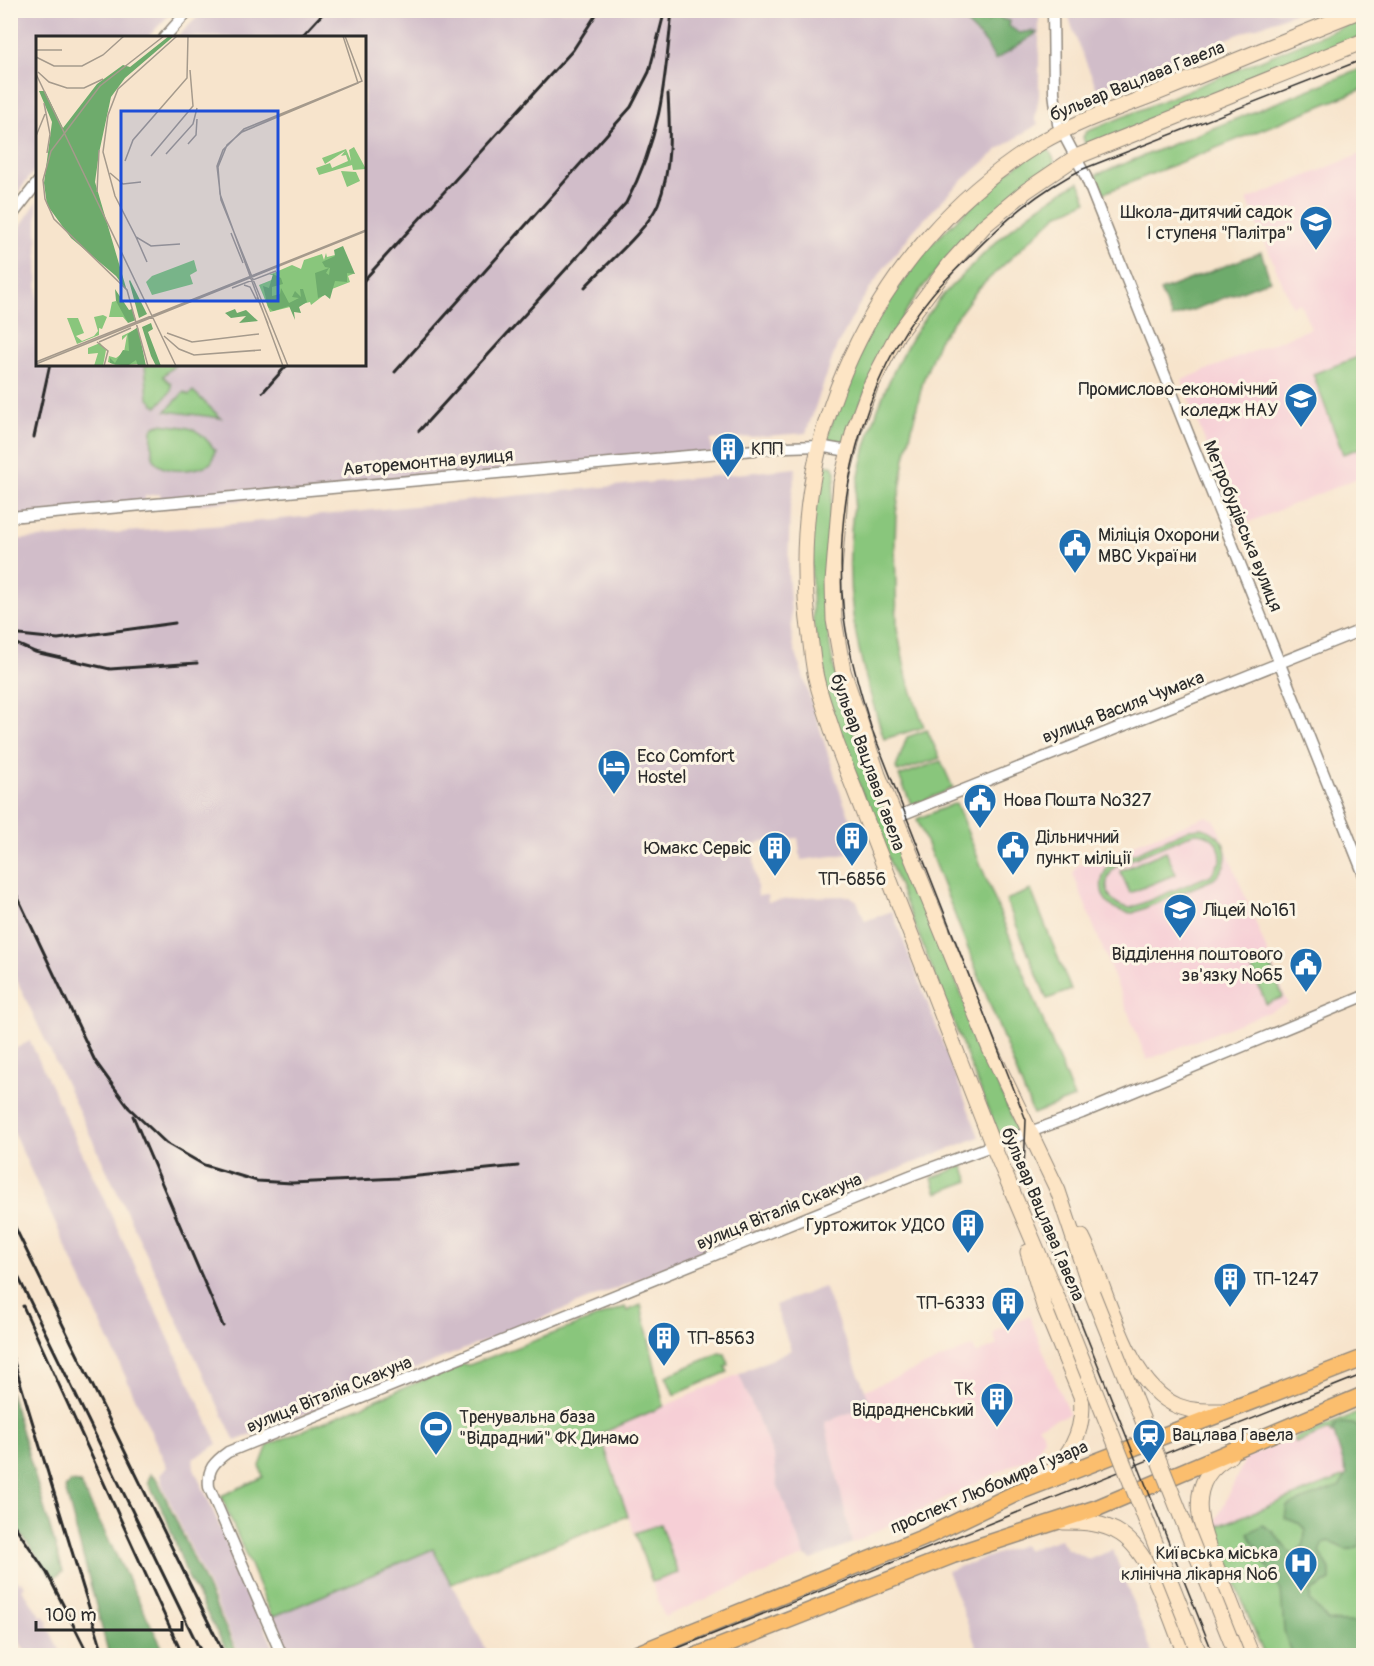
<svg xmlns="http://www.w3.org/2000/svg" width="1374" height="1666" viewBox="0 0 1374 1666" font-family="Pangolin,sans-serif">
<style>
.built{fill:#f6cfd6}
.industrial{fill:#d1bdc9}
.green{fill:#89c67c;stroke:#5a7854;stroke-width:1.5;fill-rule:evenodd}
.forest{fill:#6eab6c;stroke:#4c6b4c;stroke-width:1.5}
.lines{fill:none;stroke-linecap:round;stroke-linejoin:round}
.minor-casing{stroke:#91887c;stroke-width:13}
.secondary-casing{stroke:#91887c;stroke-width:17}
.primary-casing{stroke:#91887c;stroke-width:19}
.minor{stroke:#fff;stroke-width:10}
.secondary{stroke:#fde5c5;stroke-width:15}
.primary{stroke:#fbbe6e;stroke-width:16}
.tram{stroke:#2b2b2b;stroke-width:1.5}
.rail{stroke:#2b2b2b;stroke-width:3}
.secondary-bridge-casing{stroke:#91887c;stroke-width:17;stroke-linecap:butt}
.secondary-bridge{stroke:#fde5c5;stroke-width:15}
.labels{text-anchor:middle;stroke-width:6;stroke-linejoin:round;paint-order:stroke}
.street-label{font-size:18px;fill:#2b2b2b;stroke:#fcf5e5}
.poi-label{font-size:18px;fill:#2b2b2b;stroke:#fcf5e5;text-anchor:start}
.inset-road{fill:none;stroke:#a59a8c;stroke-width:1.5}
.view{fill:#1d4ed8;fill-opacity:0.15;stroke:#1d4ed8;stroke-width:3}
.inset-edge{fill:none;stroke:#2b2b2b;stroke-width:3}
</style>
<rect width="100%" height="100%" fill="#fcf5e5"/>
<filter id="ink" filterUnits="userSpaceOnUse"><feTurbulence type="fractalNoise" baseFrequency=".0167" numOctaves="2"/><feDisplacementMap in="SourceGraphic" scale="12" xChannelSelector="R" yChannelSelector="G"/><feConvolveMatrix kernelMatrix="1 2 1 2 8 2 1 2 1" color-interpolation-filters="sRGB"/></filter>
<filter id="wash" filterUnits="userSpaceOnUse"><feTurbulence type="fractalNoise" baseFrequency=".008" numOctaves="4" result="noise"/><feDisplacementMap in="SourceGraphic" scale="24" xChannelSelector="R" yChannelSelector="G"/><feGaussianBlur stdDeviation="1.35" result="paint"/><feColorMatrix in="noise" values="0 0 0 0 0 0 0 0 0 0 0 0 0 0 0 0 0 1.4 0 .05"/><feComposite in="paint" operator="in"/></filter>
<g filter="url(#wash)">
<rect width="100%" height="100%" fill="#f7e4cc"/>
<!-- built -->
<g class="built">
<path d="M 1363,153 L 1363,476 L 1237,527 L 1182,380 L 1311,328 L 1300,303 L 1292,306 L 1247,200 Z"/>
<path d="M 1207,816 L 1215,821 L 1288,1004 L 1147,1060 L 1073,874 L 1077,866 Z"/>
<path d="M 1029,1316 L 1069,1414 L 1038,1426 L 1043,1432 L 1044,1439 L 1038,1450 L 1028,1458 L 852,1543 L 825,1422 L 871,1405 L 865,1390 L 973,1346 L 976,1354 L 997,1345 L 993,1334 L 997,1330 Z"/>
<path d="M 739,1374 L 774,1458 L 777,1484 L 805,1556 L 664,1617 L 599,1434 Z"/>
<path d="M 1363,1411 L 1363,1655 L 1264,1655 L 1213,1528 L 1246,1457 Z"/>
</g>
<!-- industrial -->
<g class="industrial">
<path d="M 11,10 L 173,11 L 148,37 L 38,38 L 37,167 L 11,202 Z"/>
<path d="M 204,11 L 1039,11 L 1039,96 L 1035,119 L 1038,124 L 999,149 L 954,188 L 914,230 L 884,268 L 859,305 L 836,348 L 806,433 L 711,440 L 712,453 L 162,508 L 160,494 L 145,496 L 145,504 L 11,520 L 11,240 L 37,202 L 38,364 L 364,364 L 364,38 L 177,37 Z"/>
<path d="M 1067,11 L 1067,10 L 1299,11 L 1097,89 L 1075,36 Z"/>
<path d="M 796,468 L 790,507 L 788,572 L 793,644 L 842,798 L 864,852 L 801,860 L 798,838 L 763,841 L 755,844 L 753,851 L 758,896 L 767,895 L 768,902 L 806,897 L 850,896 L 857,901 L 865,921 L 892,911 L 979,1137 L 806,1206 L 684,1261 L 378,1384 L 372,1380 L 361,1383 L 357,1394 L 235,1441 L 11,968 L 11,540 L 212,526 Z"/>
<path d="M 30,1041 L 218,1444 L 193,1459 L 194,1468 L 277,1655 L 240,1655 L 163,1487 L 160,1475 L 167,1467 L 11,1127 L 11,1051 Z"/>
<path d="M 824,1287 L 871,1405 L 825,1422 L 852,1543 L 812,1560 L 805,1556 L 777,1484 L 774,1458 L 739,1374 L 791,1350 L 775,1305 Z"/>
<path d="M 1060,1539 L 1067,1549 L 1089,1559 L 1113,1550 L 1153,1655 L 980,1655 L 947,1571 L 1023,1545 L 1027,1550 Z"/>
<path d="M 433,1549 L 489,1655 L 291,1655 L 272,1617 Z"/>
<path d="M 10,1571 L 19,1583 L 22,1581 L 25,1586 L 22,1589 L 41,1617 L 44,1616 L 49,1622 L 47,1625 L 62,1655 L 28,1655 L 11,1629 Z"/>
</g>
<!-- green -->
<g class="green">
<path d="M 1363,18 L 1363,36 L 1086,147 L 1083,137 L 1086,132 Z"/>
<path d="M 1363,68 L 1363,89 L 1104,193 L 1096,175 Z"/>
<path d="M 1042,148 L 1049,150 L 1054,160 L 1054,167 C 1008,206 955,244 919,292 C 886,337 867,390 845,441 L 834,443 L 826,438 L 869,329 L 923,252 L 1006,173 Z"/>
<path d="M 1079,182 L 1087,201 L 1057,215 L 978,289 L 939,340 L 923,381 L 905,458 L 896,514 L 895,543 L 897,629 L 907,678 L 924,727 L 884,739 C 871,698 859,658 853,616 C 839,511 871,384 937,302 C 947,290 958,279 969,269 C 1002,234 1037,204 1079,182 Z"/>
<path d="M 1363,355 L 1363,447 L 1343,454 L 1313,374 Z"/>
<path d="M 145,365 L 175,365 L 163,376 L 171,384 L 171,391 L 157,407 L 148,398 Z"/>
<path d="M 193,391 L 221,418 L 166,411 L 184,392 L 189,395 Z"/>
<path d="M 160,424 C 190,428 196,424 215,450 L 212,462 C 201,471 161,476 154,459 C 150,451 152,438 152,430 L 154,426 Z"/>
<path d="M 821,466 L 833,466 L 836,472 C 825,540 819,612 837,680 C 841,696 847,712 852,728 L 1017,1130 L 999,1137 L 838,732 L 822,681 L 813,621 L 810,529 Z"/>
<path d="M 927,730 L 940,758 L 898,772 L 896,768 L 907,737 Z"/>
<path d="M 941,761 L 953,788 L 912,806 L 899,776 Z"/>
<path d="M 956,803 L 1074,1098 L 1033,1114 L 917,819 Z"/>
<path d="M 1202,828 C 1228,836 1234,860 1214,879 L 1133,913 C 1104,912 1092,887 1110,864 L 1190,829 ZM 1195,833 C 1212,833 1221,844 1221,860 L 1211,875 L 1131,908 C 1107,905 1099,884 1116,866 Z"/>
<path d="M 1166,851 L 1176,874 L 1130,893 L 1120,871 Z"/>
<path d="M 1031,890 L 1071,990 L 1047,999 L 1006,900 Z"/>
<path d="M 1268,960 L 1283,997 L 1266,1004 L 1251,967 Z"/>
<path d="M 963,1166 L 969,1181 L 937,1193 L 932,1178 Z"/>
<path d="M 641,1305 L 664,1406 L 600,1434 L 628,1516 L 451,1584 L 433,1549 L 272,1617 L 221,1496 L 263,1477 L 260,1466 L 268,1445 L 461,1364 L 469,1365 L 625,1307 L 627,1311 Z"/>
<path d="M 720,1353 L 725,1354 L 729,1365 L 725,1367 L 728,1372 L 674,1395 L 666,1376 Z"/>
<path d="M 1363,1411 L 1363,1467 L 1347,1474 L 1344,1467 L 1349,1463 L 1334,1433 L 1331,1434 L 1329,1430 L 1296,1443 L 1294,1438 Z"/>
<path d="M 1363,1469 L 1363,1655 L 1264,1655 L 1213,1528 Z"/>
<path d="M 660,1524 L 678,1573 L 652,1582 L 635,1533 Z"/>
</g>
<!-- forest -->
<g class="forest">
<path d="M 970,11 L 981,11 L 988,21 L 995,11 L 1002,19 L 1010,21 L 1009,26 L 1019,33 L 1032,31 L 1037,33 L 995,60 L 986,43 L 967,24 Z"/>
<path d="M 1261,252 L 1270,280 L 1172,318 L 1160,291 Z"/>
<path d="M 10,1392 L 63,1572 L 53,1578 L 11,1521 Z"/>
<path d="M 1341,1423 L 1353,1424 L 1363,1431 L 1363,1536 L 1359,1538 L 1359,1546 C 1347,1553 1341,1548 1330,1541 L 1324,1543 L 1320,1552 L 1330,1570 L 1330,1581 L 1311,1591 L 1310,1601 L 1328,1621 L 1363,1623 L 1363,1655 L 1291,1655 L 1284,1630 L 1281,1591 L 1248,1533 L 1262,1525 C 1277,1531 1279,1543 1291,1553 L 1297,1552 L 1304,1544 L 1305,1530 L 1300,1524 L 1285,1518 L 1287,1506 L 1340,1486 L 1347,1474 L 1332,1428 Z"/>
<path d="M 150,1474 L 158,1481 L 238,1655 L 229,1655 L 187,1575 L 166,1517 L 148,1482 Z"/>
<path d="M 71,1482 L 80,1483 L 166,1655 L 109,1655 L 65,1488 Z"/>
</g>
</g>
<g filter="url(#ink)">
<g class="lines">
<defs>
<g id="minor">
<path d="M 1053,10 L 1054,92 L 1058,124 L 1086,177 L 1364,875"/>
<path d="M 164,38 L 189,10"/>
<path d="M 10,218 L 38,182"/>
<path d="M 10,517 L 787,447 L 819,446 L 848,451"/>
<path d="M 896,817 L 1364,629"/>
<path d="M 282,1656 L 209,1487 C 207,1469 214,1462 228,1452 L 912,1175 L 1082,1113 L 1364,996"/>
</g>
<g id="secondary">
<path d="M 1082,1237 C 1107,1285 1124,1384 1178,1406 C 1193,1412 1208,1411 1224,1411"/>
<path d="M 1028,1252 L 1044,1306 L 1081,1396 C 1086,1431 1068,1463 1038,1481"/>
<path d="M 1092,1293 L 1058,1191 L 990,1049 L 878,775 L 843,671 L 834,620 L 833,582 L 841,483 L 854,430 L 870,387 L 897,335 L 950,264 L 985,225 L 1026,191 L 1076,157 L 1364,41"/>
<path d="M 1062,1309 L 993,1146 L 836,742 C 830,722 822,702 817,682 C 813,667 812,651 810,636 C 782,442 872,246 1040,143 C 1075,122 1116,109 1154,94 C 1223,66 1292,38 1361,10"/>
<path d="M 1230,1456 C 1176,1484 1206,1542 1223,1583 C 1232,1607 1242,1631 1252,1656"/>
<path d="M 1063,1522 C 1083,1522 1103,1522 1121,1534 C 1153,1555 1171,1621 1186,1656"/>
</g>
<g id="primary">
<path d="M 632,1656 L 923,1538 L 1021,1491 L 1364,1358"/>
<path d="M 696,1656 L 953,1555 L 1097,1508 L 1364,1395"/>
</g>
</defs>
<!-- minor casing -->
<use href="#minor" class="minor-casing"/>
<!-- secondary casing -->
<use href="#secondary" class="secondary-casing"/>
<!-- primary casing -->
<use href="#primary" class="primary-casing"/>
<!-- minor -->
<use href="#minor" class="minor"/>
<!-- secondary -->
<use href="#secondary" class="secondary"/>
<!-- primary -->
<use href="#primary" class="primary"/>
<!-- tram -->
<g class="tram">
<path d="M 658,1656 L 1364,1374"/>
<path d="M 1214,1656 L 1027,1187 L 1024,1168 L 1026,1120 L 871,727 C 860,691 849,654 844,617 C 832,508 860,381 931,296 C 942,282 956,270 969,257 C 1003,222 1038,191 1083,169 L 1364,59"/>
</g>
<!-- rail -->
<g class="rail">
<path d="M 300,38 L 326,10"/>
<path d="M 364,280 L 573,50 L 599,10"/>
<path d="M 585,287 C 606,264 646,232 658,204 C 672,170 670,129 668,94"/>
<path d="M 395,372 L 631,107 L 649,72 L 665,10"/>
<path d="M 263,392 L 288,364"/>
<path d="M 419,431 L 626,203 C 661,138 665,82 672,10"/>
<path d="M 34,437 L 50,364"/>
<path d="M 10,634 L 58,639 L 175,623"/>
<path d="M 10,641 L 35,652 L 110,669 L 197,663"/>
<path d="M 10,881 L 95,1061 L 129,1108 L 166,1143 L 204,1165 L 257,1181 L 292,1183 L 399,1178 L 518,1166"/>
<path d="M 133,1116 L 223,1326"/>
<path d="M 10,1217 L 225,1656"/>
<path d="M 10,1260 L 203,1656"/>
<path d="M 23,1306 L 183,1656"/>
<path d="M 10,1349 L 104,1656"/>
<path d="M 10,1519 L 47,1573 L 89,1656"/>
</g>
<defs>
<g id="secondary-bridge">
<path d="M 1092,1293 L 1237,1656"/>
<path d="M 1062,1309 L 1200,1656"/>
</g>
</defs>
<!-- secondary-bridge casing -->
<use href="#secondary-bridge" class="secondary-bridge-casing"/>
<!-- secondary-bridge -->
<use href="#secondary-bridge" class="secondary-bridge"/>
</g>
</g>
<!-- icons -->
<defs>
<symbol id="school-pin" viewBox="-11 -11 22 30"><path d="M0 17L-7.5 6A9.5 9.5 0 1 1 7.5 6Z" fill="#1f6fb2" stroke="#fcf5e5"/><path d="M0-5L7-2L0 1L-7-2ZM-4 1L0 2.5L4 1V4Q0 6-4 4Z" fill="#fff"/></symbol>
<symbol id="university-pin" viewBox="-11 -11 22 30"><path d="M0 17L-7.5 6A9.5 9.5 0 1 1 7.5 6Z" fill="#1f6fb2" stroke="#fcf5e5"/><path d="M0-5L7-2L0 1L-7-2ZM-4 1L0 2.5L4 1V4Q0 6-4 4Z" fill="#fff"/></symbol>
<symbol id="building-pin" viewBox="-11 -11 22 30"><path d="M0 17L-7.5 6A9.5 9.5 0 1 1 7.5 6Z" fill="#1f6fb2" stroke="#fcf5e5"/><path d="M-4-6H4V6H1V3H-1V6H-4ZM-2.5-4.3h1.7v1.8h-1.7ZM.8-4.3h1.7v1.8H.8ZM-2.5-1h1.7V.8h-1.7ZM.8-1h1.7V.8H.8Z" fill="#fff"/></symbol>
<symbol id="civic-pin" viewBox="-11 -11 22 30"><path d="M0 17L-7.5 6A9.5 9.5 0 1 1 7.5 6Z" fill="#1f6fb2" stroke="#fcf5e5"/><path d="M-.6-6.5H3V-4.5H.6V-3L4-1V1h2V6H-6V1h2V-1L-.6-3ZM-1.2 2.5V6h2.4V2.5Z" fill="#fff"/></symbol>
<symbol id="hotel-pin" viewBox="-11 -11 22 30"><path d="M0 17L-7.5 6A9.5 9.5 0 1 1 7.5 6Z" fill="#1f6fb2" stroke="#fcf5e5"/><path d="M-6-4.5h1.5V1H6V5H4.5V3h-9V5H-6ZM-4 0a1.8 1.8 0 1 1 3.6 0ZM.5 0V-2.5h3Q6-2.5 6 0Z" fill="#fff"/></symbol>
<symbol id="stadium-pin" viewBox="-11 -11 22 30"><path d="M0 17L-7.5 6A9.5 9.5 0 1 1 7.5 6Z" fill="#1f6fb2" stroke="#fcf5e5"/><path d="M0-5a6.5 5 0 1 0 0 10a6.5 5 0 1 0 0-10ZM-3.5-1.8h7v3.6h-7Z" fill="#fff"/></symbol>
<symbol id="station-pin" viewBox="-11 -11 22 30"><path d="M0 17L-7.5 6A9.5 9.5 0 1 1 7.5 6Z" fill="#1f6fb2" stroke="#fcf5e5"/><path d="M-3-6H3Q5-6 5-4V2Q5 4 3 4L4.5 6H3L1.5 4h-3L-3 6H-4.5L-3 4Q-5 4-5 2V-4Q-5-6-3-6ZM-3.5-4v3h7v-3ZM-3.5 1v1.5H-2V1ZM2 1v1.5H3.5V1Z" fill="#fff"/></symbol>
<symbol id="hospital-pin" viewBox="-11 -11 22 30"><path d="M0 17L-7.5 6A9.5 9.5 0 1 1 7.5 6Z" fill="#1f6fb2" stroke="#fcf5e5"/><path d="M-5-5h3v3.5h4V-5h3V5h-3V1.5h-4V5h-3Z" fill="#fff"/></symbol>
</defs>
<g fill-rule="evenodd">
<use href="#school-pin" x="1297" y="203" width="38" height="52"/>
<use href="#university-pin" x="1282" y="380" width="38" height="52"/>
<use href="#building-pin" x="709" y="430" width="38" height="52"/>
<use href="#civic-pin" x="1056" y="526" width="38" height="52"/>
<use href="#hotel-pin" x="595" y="747" width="38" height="52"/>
<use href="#civic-pin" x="961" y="781" width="38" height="52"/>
<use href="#building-pin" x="833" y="819" width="38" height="52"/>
<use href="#civic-pin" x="994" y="828" width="38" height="52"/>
<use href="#building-pin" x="756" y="829" width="38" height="52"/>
<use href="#school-pin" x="1161" y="891" width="38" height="52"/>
<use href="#civic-pin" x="1287" y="945" width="38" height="52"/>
<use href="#building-pin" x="949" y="1206" width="38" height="52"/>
<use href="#building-pin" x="1211" y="1260" width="38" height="52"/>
<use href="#building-pin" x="989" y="1284" width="38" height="52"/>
<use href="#building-pin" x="645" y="1319" width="38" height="52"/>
<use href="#building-pin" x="978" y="1380" width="38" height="52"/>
<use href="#stadium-pin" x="417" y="1408" width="38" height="52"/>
<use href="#station-pin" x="1130" y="1416" width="38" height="52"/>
<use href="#hospital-pin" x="1282" y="1544" width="38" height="52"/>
</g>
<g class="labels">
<!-- street labels -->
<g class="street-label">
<text transform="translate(1137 81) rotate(-22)" y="6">бульвар Вацлава Гавела</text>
<text transform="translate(428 462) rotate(-5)" y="6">Авторемонтна вулиця</text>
<text transform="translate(1243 526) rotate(68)" y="6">Метробудівська вулиця</text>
<text transform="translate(1123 707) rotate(-21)" y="6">вулиця Василя Чумака</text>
<text transform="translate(868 762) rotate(70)" y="6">бульвар Вацлава Гавела</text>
<text transform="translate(779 1211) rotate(-22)" y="6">вулиця Віталія Скакуна</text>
<text transform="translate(1043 1214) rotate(67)" y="6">бульвар Вацлава Гавела</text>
<text transform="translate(329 1394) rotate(-22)" y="6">вулиця Віталія Скакуна</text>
<text transform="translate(989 1487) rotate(-23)" y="6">проспект Любомира Гузара</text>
</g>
<!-- poi labels -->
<g class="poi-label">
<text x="1293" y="218" text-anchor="end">Школа-дитячий садок<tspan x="1293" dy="21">І ступеня "Палітра"</tspan></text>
<text x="1278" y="395" text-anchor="end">Промислово-економічний<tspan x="1278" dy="21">коледж НАУ</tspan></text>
<text x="751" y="455">КПП</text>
<text x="1098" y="541">Міліція Охорони<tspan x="1098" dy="21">МВС України</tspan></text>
<text x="637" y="762">Eco Comfort<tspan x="637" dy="21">Hostel</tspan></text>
<text x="1003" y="806">Нова Пошта №327</text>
<text x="1036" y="843">Дільничний<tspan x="1036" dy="21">пункт міліції</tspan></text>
<text x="752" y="854" text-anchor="end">Юмакс Сервіс</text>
<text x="852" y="885" text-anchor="middle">ТП-6856</text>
<text x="1203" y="916">Ліцей №161</text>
<text x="1283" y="960" text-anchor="end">Відділення поштового<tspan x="1283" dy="21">зв'язку №65</tspan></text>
<text x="945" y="1231" text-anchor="end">Гуртожиток УДСО</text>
<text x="1253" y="1285">ТП-1247</text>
<text x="985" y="1309" text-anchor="end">ТП-6333</text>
<text x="687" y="1344">ТП-8563</text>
<text x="974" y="1395" text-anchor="end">ТК<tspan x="974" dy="21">Відрадненський</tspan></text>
<text x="459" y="1423">Тренувальна база<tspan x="459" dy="21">"Відрадний" ФК Динамо</tspan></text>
<text x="1172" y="1441">Вацлава Гавела</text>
<text x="1278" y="1559" text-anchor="end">Київська міська<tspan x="1278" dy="21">клінічна лікарня №6</tspan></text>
</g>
</g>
<!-- overview -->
<g transform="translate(36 36)">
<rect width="330" height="330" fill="#f7e4cc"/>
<path d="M 318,111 L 330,133 L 317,134 L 316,129 L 283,139 L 280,132 L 294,127 L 296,132 L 312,125 L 310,119 L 305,120 L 309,115 L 289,128 L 286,122 L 310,113 L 315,125 L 313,114 ZM 305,135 L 320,136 L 324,145 L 311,151 ZM 290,217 L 291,221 L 303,218 L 305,225 L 311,223 L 317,238 L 312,240 L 314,246 L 296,253 L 275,269 L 274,266 L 234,276 L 223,249 L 238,243 L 239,239 L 233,239 L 256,229 L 265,233 L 268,224 L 286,218 L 288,224 ZM 158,224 L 161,235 L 154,239 L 157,248 L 116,259 L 110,246 L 116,240 ZM 80,265 L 86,272 L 92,287 L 87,281 L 73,281 L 76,266 ZM 67,279 L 71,281 L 66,293 L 63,292 L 63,299 L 41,308 L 31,282 L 42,282 L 48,297 L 40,300 L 46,305 L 58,300 L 62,295 L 58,281 ZM 98,294 L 102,328 L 82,330 L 72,326 L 73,320 L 80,322 L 88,316 L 91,299 L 86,304 L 86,300 ZM 64,307 L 70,314 L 67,330 L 58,330 L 62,317 L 52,318 L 52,312 Z" fill="#89c67c"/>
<path d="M 133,0 L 138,0 L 89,42 L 75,61 L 63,117 L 59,146 L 91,255 L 80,240 L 35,202 L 11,169 L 8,147 L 16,86 L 3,55 L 9,55 L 27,92 L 61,48 L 87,29 L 94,31 ZM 307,210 L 319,238 L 311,237 L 311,246 L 299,245 L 294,263 L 289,259 L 282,262 L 279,237 L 293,232 L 290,237 L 293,239 L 294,232 L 289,231 L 286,226 L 299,220 L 298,214 ZM 237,238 L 245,242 L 247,248 L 236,251 L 236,260 L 244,258 L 245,252 L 253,267 L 263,262 L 256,261 L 259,255 L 265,261 L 264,253 L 267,253 L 271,266 L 263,271 L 265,277 L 258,276 L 259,284 L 253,270 L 237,275 L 232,271 L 227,250 L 233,252 ZM 94,244 L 111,278 L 103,282 L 93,245 ZM 79,253 L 93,274 L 96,273 L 100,284 L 92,287 L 80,265 ZM 199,273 L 201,277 L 210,274 L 222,285 L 203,287 L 210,280 L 195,282 L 189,277 ZM 115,287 L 117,293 L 112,296 L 125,330 L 120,330 L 115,320 L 106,291 ZM 102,291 L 110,330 L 102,330 L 100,324 L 91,330 L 74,327 L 74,322 L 79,327 L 87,314 L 93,315 L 92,298 Z" fill="#6eab6c"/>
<path class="inset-road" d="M 141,0 L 82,53 L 72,79 L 67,116 L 79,160 L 100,201 L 115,210 L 144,208M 0,14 L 26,14M 0,21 L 18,30 L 46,30 L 67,19 L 88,0M 2,36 L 13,46 L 31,52 L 48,52 L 67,43M 0,38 L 140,330M 8,67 L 14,98 L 11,117M 0,100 L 9,78M 152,108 L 160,99 L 161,83M 130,118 L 157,88 L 161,72M 115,120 L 157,70 L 154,34M 89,125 L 97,104 L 151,42 L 152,0M 74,137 L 87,148 L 105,146M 61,156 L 63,114M 195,197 L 207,227M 100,201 L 111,226M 208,249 L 214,251 L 221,265M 196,252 L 240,235M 221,261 L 232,288M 131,297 L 156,306 L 223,298M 128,300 L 143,313 L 158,319 L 225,314M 61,306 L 72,315 L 68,330M 63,306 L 95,292M 0,326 L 330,194M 0,328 L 330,195M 112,330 L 91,254 L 18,183 L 9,163 L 7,144 L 15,115 L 64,50 L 128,0M 247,330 L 184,158 L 182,131 L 191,109 L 206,96 L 322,47 L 307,0M 252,330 L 185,164 L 181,130 L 187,114 L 208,93 L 326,45 L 309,0"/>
<path class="view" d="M 85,75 L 242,75 L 242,265 L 85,265 Z"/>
<rect width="330" height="330" class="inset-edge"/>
</g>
<!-- margin -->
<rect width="1374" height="1666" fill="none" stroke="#fcf5e5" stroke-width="36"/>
<!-- scale -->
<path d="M36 1621v9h146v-9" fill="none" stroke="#2b2b2b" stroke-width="3"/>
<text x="45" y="1621" font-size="18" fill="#2b2b2b" stroke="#fcf5e5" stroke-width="4.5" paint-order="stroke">100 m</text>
</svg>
